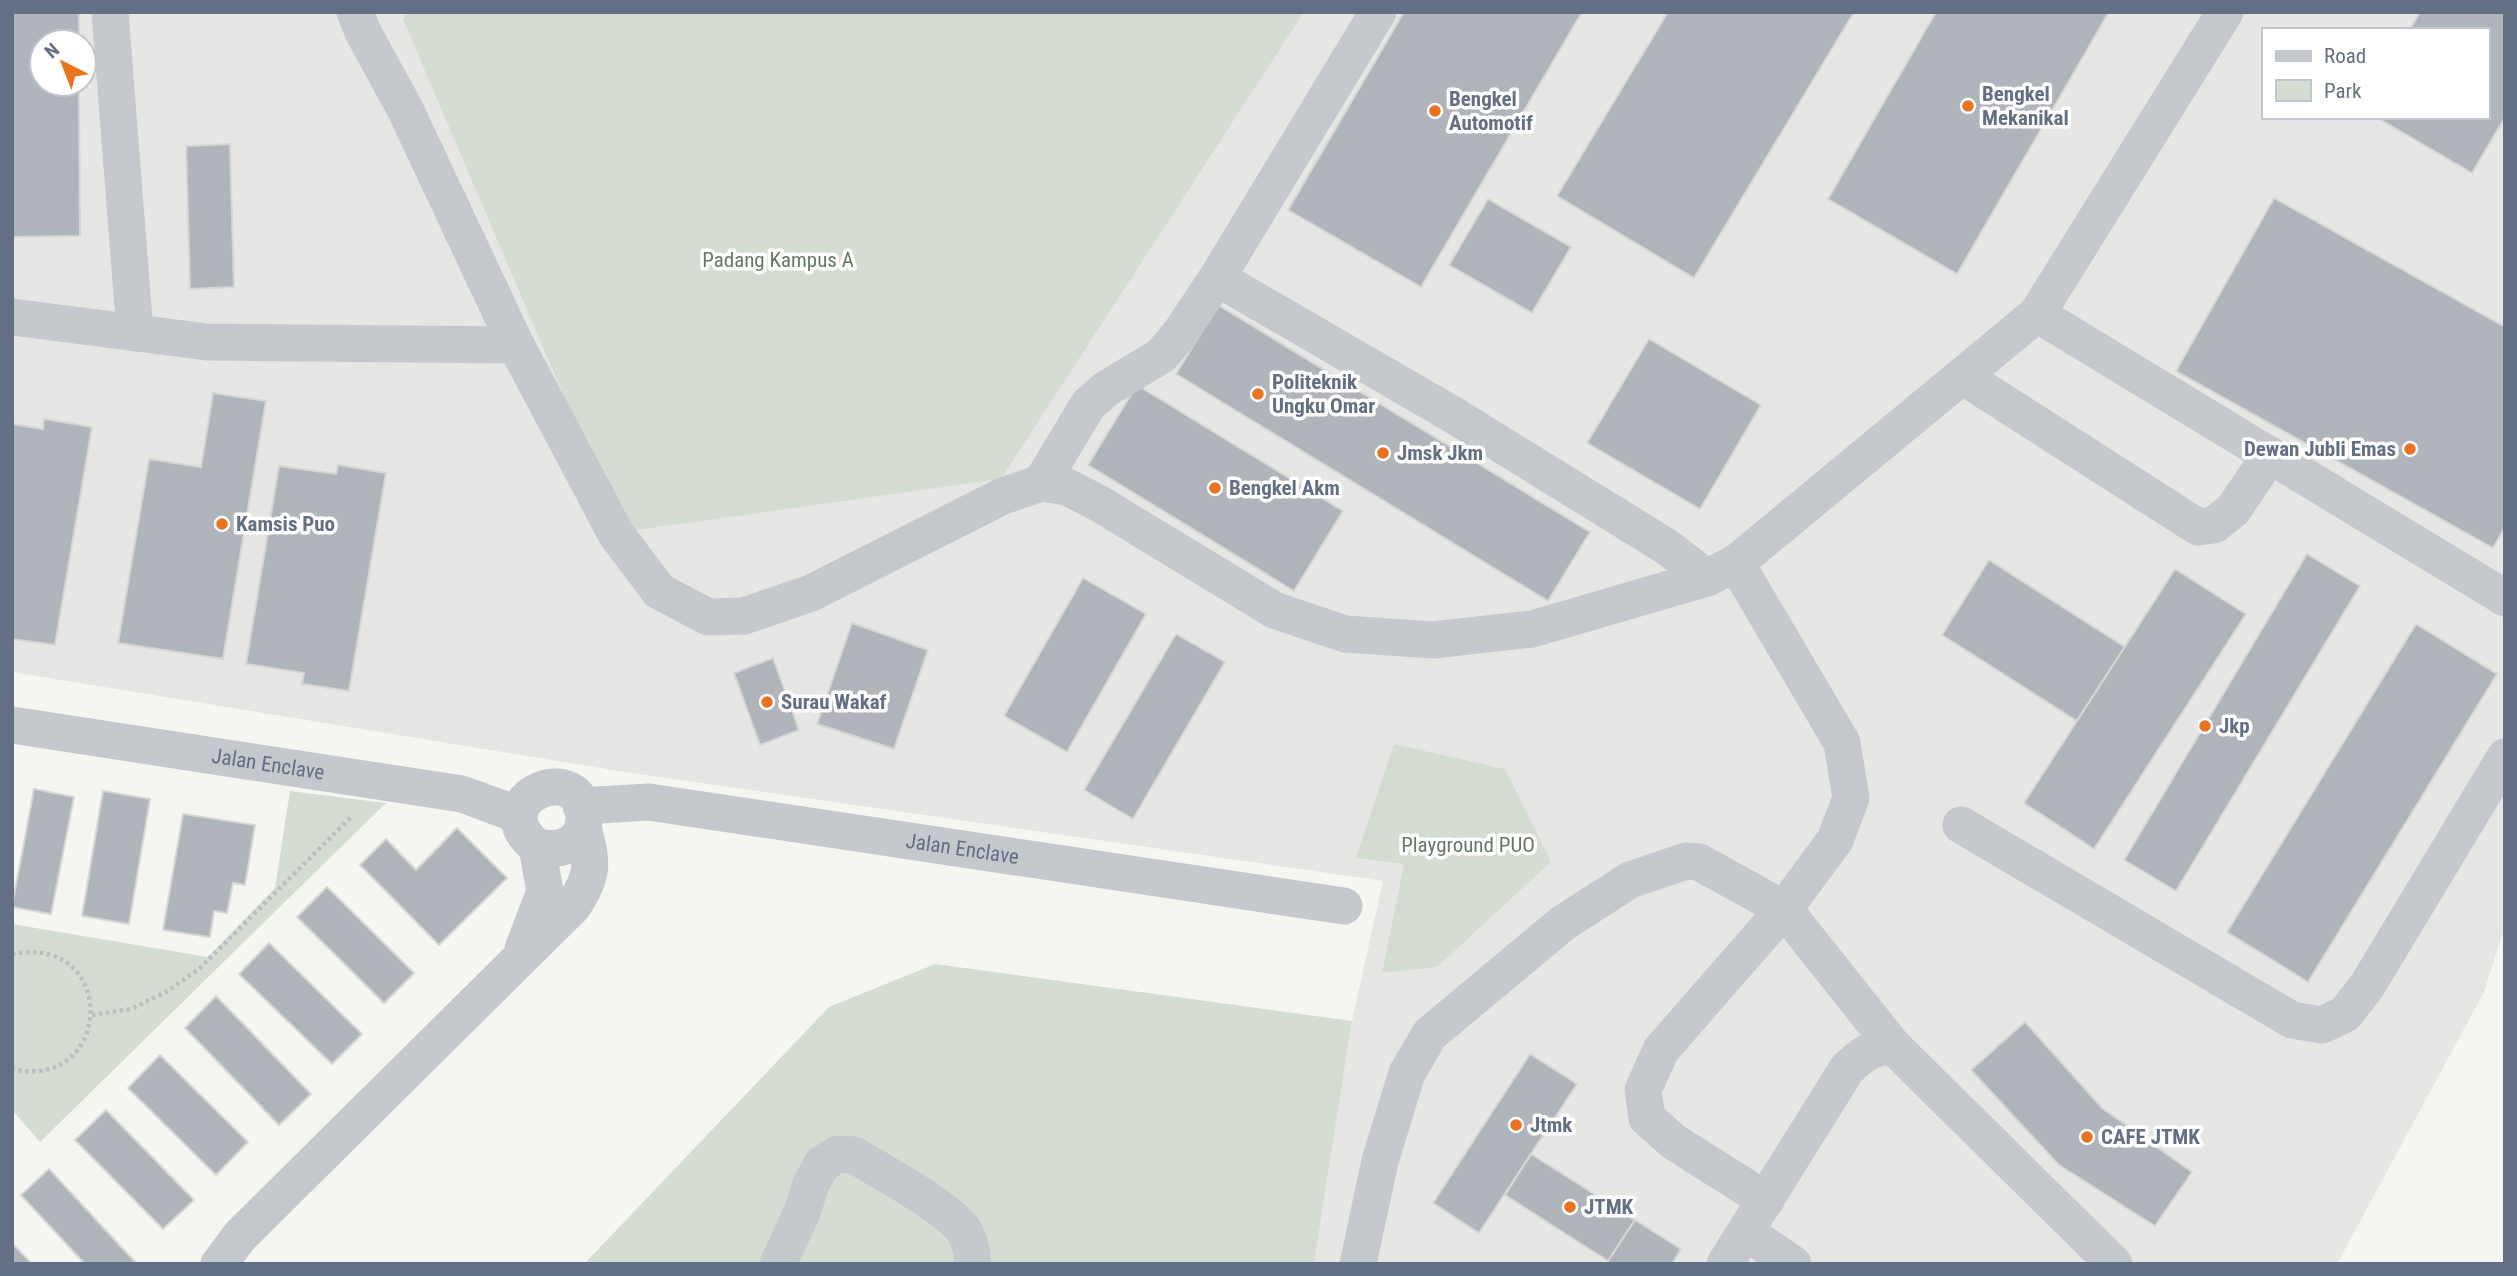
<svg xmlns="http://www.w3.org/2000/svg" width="2517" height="1276" viewBox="0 0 2517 1276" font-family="'Roboto Condensed',sans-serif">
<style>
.built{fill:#e6e6e5;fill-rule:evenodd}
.green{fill:#d5ddd3}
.building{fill:#b0b5bc;stroke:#d6d7d4;stroke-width:2}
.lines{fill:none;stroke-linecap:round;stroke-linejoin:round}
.path{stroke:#bcbec1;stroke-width:4.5;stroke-dasharray:3.5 3.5;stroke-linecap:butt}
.minor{stroke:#c5c8cc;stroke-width:37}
.poi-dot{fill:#ec731c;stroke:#fff;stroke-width:2.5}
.labels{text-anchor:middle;stroke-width:7;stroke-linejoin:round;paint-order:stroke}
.poi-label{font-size:21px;font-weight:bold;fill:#636f84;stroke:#fff;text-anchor:start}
.park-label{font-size:21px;fill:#637b62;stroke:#fff}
.street-label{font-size:21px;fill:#636f84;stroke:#fff}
</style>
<rect width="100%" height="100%" fill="#f5f6f2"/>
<!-- built -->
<path class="built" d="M 12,12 L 2505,12 L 2505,926 L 2484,992 L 2337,1264 L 1314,1264 L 1352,1021 L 1383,881 L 631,773 L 12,672 ZM 2263,30 L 2487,30 L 2487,117 L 2263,117 ZM 42,42 L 84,42 L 84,84 L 42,84 Z"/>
<!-- green -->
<g class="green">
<path d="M 408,12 L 1304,12 L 1001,479 L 622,532 L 403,19 Z"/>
<path d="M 1394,744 L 1505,769 L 1551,862 L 1437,967 L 1382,973 L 1404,864 L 1356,858 Z"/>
<path d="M 290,791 L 386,803 L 40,1142 L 12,1110 L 12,924 L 208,957 L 275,888 Z"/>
<path d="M 935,964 L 1352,1021 L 1314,1264 L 584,1264 L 829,1007 Z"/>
</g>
<!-- building -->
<g class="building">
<path d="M 12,12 L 79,12 L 79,42 L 42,42 L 42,84 L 79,84 L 80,236 L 12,237 Z"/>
<path d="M 1404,12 L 1582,12 L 1421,287 L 1288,210 Z"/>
<path d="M 1668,12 L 1854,12 L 1694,278 L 1557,196 Z"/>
<path d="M 1936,12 L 2109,12 L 1957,274 L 1828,199 Z"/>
<path d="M 2420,12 L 2505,12 L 2505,117 L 2472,173 L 2376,117 L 2487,117 L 2487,30 L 2410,30 Z"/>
<path d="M 230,144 L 234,287 L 190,289 L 186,146 Z"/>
<path d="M 2274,198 L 2505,327 L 2505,527 L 2493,548 L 2176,371 Z"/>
<path d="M 1488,199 L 1571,247 L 1532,313 L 1449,265 Z"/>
<path d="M 1218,305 L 1590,532 L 1548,601 L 1176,374 Z"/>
<path d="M 1649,339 L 1761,405 L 1700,509 L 1587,443 Z"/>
<path d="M 1137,385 L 1343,511 L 1294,591 L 1088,465 Z"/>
<path d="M 213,393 L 266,401 L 223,659 L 118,643 L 149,459 L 201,467 Z"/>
<path d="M 44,419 L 92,427 L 55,645 L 12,639 L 12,424 L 43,429 Z"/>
<path d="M 338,465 L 386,473 L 349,691 L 302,684 L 304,673 L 246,664 L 279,466 L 336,474 Z"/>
<path d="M 2307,554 L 2360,586 L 2176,891 L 2124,860 Z"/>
<path d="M 1989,560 L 2125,647 L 2077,721 L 1942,635 Z"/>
<path d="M 2175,569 L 2246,614 L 2094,849 L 2024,803 Z"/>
<path d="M 1083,578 L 1146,614 L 1067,752 L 1004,716 Z"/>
<path d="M 852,623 L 928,650 L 894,749 L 817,724 Z"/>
<path d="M 2416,624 L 2497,674 L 2308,982 L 2227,932 Z"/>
<path d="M 1176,634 L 1225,662 L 1133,819 L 1084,790 Z"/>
<path d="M 773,658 L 799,730 L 760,745 L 734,673 Z"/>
<path d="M 34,789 L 74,797 L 51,914 L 12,907 Z"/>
<path d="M 103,791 L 150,799 L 129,924 L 82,916 Z"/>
<path d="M 183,814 L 255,825 L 245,885 L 233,883 L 227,913 L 214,911 L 210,937 L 163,930 Z"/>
<path d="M 457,828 L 507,878 L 439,945 L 360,865 L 386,839 L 416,870 Z"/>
<path d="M 327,887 L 414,973 L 384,1003 L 297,917 Z"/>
<path d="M 269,943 L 362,1034 L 332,1064 L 239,974 Z"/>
<path d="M 216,996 L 311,1094 L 279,1125 L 185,1028 Z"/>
<path d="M 2025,1022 L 2102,1108 L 2192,1172 L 2155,1226 L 2059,1165 L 1971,1070 Z"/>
<path d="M 1530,1054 L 1577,1084 L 1479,1233 L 1433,1203 Z"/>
<path d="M 160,1055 L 248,1142 L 216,1175 L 128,1088 Z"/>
<path d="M 106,1110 L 194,1200 L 163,1229 L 75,1140 Z"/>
<path d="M 1531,1154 L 1635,1220 L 1608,1261 L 1505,1195 Z"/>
<path d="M 49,1169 L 135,1262 L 133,1264 L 85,1264 L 21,1195 Z"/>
<path d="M 1635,1220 L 1681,1249 L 1672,1264 L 1606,1264 Z"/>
<path d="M 12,1243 L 32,1264 L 12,1264 Z"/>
</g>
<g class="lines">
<!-- path -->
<g class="path">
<path d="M 12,954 C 119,933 114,1092 12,1069"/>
<path d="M 92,1015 L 131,1009 L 166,992 L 200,968 L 353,815"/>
</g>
<!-- minor -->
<g class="minor">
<path d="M 110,12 L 135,333"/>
<path d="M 355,12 L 363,32 L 405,109 L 516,345 L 616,534 L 659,591 L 708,617 L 744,616 L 811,593 L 1003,496 L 1041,483 L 1067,487 L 1100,504 L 1274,610 L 1345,634 L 1433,640 L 1532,629 L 1707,578 L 1736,563 L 2037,314 L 2225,12"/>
<path d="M 1217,278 L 1455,416 L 1667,547 L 1707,578"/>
<path d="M 2037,314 L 2505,598"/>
<path d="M 12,317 L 207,342 L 516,345"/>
<path d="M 1962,376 L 2198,527 L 2214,525 L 2233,510 L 2270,455"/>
<path d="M 1041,483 L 1088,405 L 1106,389 L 1162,355 L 1181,332 L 1217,278 L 1378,12"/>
<path d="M 1736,563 L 1842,743 L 1851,798 L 1835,840 L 1784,909 L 1661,1050 L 1643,1090 L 1647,1118 L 1674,1142 L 1766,1200"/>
<path id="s1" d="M 12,725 L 462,794 L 519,815"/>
<path id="s2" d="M 581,806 L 649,802 L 1344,906"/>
<path d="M 1961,825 L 2292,1020 L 2322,1025 L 2345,1014 L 2367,986 L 2505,757"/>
<path d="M 523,949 L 545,891 L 537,847 C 478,799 584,755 584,819 C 584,845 558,852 537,847"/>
<path d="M 1746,1232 L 1793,1264"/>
<path d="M 219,1264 L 240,1236 L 573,906 C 595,873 592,863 583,827"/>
<path d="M 778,1264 L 803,1210 L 810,1186 L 822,1164 L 838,1154 L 854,1155 C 883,1173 942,1204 962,1228 C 968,1236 974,1254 972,1264"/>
<path d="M 1358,1264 L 1380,1161 L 1407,1073 L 1430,1034 L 1563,923 L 1630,880 L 1686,861 L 1699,862 L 1784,909 L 1893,1046"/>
<path d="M 1725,1264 L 1847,1069 C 1862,1055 1872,1046 1893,1046 L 2114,1264"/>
</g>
</g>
<!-- markers -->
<g class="poi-dot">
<circle cx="1968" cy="106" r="7"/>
<circle cx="1435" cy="111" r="7"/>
<circle cx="1258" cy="394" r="7"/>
<circle cx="2410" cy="449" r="7"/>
<circle cx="1383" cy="453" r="7"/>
<circle cx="1215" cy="488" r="7"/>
<circle cx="222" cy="524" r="7"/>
<circle cx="767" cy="702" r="7"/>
<circle cx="2205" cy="726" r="7"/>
<circle cx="1516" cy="1125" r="7"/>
<circle cx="2087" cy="1137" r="7"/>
<circle cx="1570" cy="1207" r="7"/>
</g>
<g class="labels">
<!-- poi labels -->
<g class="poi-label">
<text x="1982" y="101">Bengkel<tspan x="1982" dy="24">Mekanikal</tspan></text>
<text x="1449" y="106">Bengkel<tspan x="1449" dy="24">Automotif</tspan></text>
<text x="1272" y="389">Politeknik<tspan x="1272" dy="24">Ungku Omar</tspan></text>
<text x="2396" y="456" text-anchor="end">Dewan Jubli Emas</text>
<text x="1397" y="460">Jmsk Jkm</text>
<text x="1229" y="495">Bengkel Akm</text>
<text x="236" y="531">Kamsis Puo</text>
<text x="781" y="709">Surau Wakaf</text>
<text x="2219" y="733">Jkp</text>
<text x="1530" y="1132">Jtmk</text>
<text x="2101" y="1144">CAFE JTMK</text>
<text x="1584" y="1214">JTMK</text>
</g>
<!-- park labels -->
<g class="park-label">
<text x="778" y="267">Padang Kampus A</text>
<text x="1468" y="852">Playground PUO</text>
</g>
<!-- street labels -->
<g class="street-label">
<text dy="7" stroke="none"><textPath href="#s1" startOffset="259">Jalan Enclave</textPath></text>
<text dy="7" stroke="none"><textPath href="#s2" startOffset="385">Jalan Enclave</textPath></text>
</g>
</g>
<!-- border -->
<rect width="2517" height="1276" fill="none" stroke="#636f84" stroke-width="28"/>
<!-- legend -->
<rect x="2262" y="28" width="228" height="91" fill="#ffffff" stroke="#c1c5ce" stroke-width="2"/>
<rect x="2276" y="51" width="35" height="10" fill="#c5c8cc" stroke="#c1c5ce" stroke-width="2"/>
<text x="2324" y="63" font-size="21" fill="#636f84">Road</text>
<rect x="2276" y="80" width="35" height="21" fill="#d5ddd3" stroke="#c1c5ce" stroke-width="2"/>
<text x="2324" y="98" font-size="21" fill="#636f84">Park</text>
<!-- north arrow -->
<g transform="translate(63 63) rotate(318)"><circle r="33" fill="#ffffff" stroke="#c1c5ce" stroke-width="2"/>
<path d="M0-5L12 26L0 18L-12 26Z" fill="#ec731c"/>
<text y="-10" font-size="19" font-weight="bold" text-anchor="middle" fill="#636f84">N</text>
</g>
</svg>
